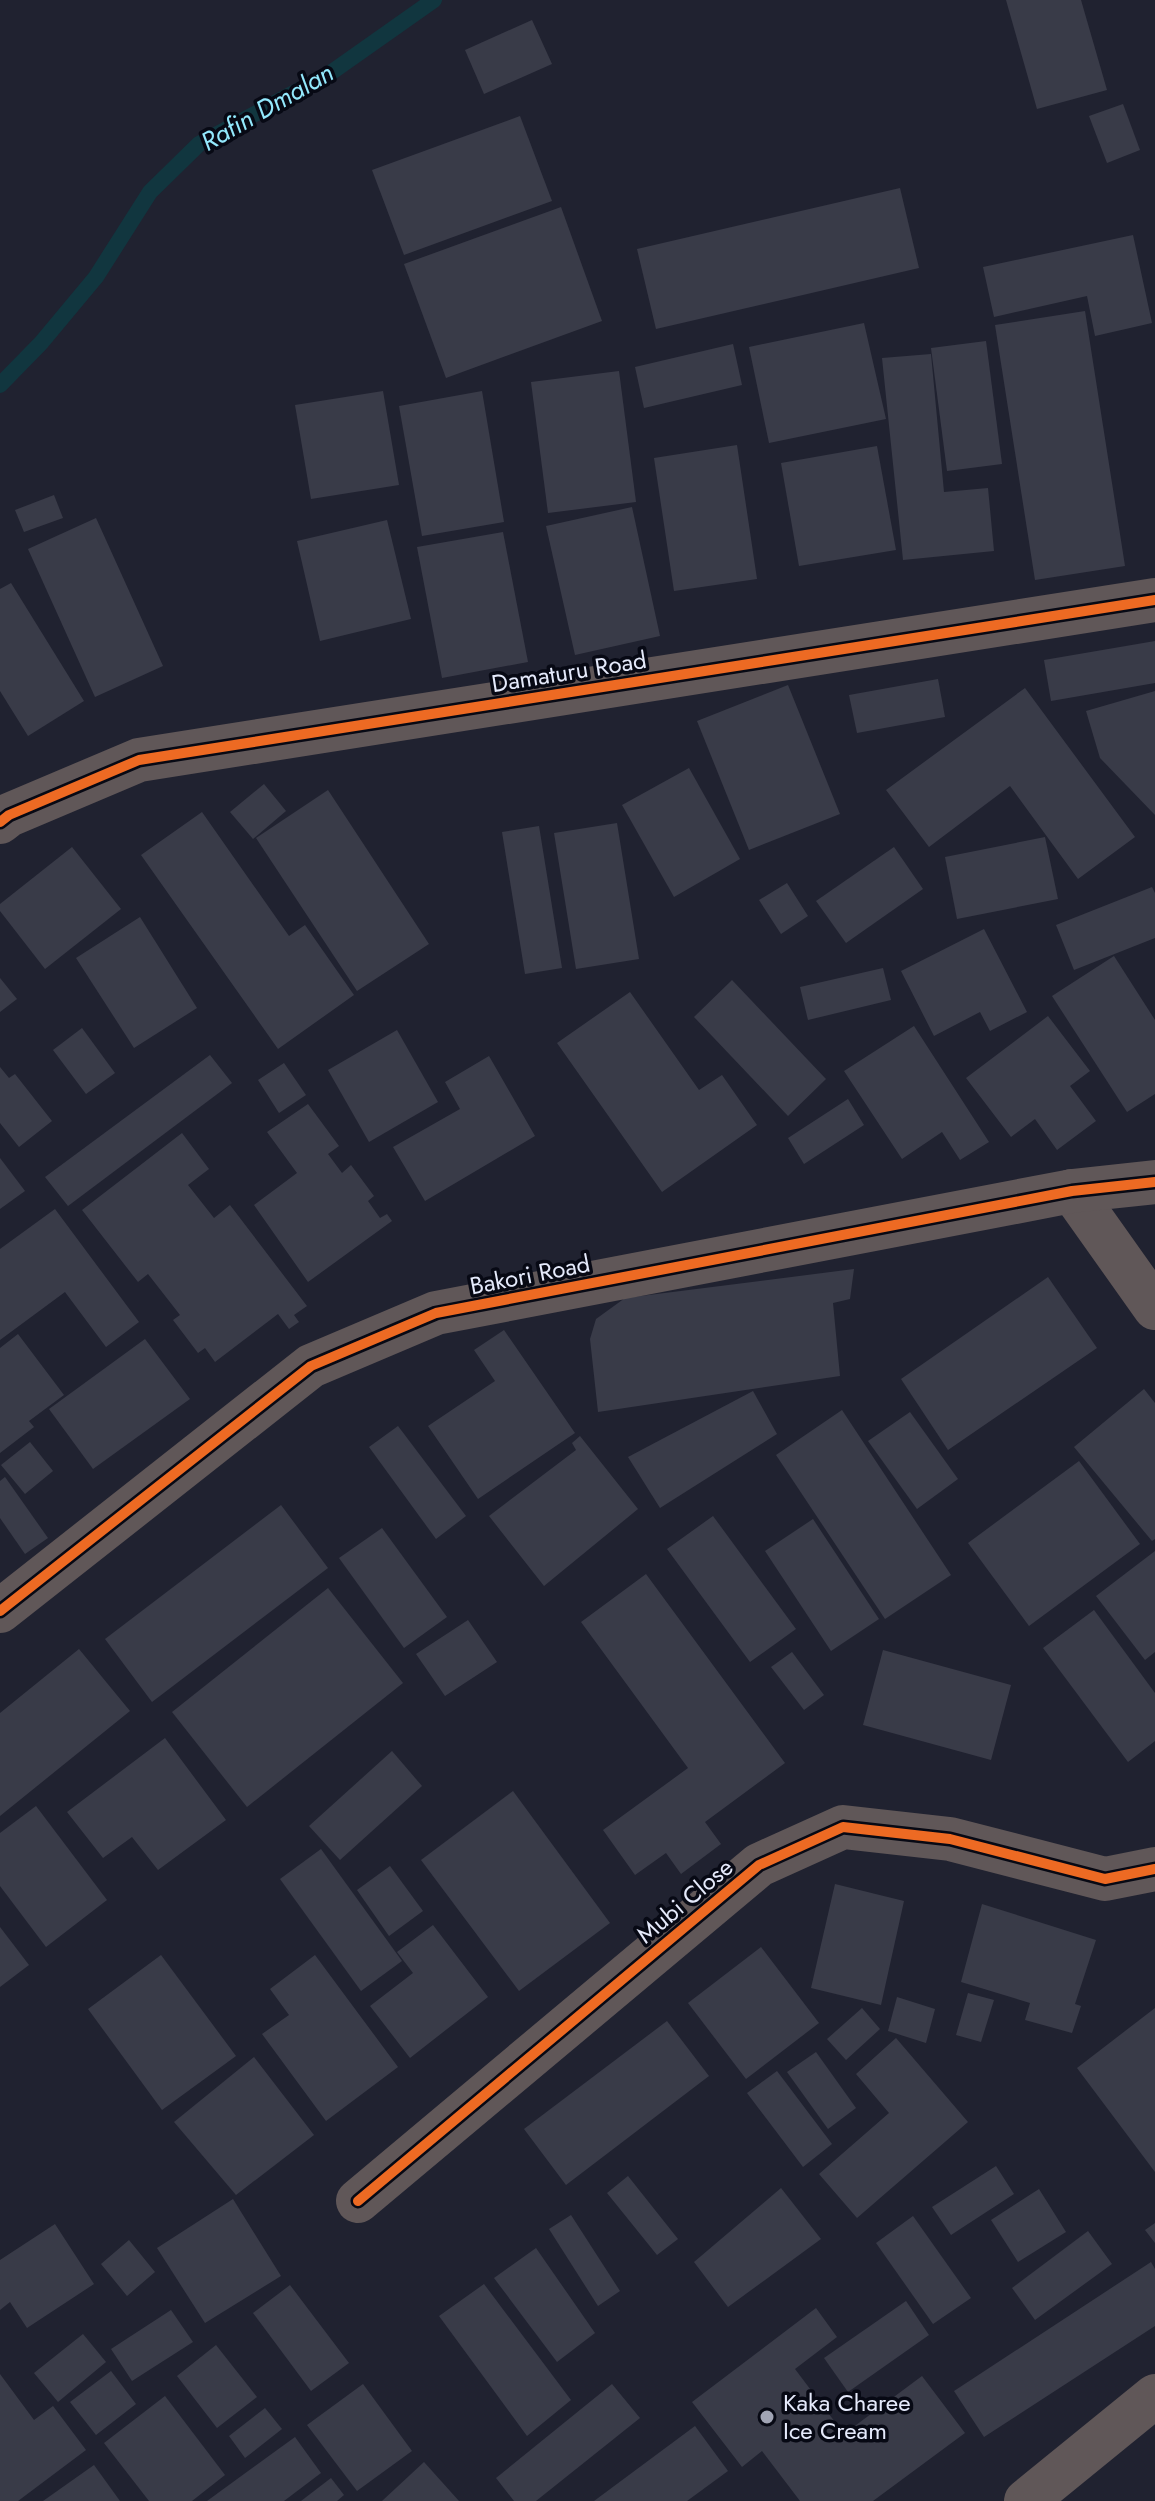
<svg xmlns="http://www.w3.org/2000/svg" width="1155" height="2501" viewBox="0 0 1155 2501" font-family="Jost,sans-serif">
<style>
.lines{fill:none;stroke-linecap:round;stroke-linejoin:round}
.stream{stroke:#11363f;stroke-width:16}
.building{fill:#393b48}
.street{stroke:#605758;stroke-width:44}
.cycleway-casing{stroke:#070914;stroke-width:15}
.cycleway{stroke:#ed6a23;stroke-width:10}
.poi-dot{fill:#a0a4b4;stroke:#070914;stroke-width:3}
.labels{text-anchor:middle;stroke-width:7;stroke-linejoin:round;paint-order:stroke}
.street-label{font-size:24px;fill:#e5eafb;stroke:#070914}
.poi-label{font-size:24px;fill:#e5eafb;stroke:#070914;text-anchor:start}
.water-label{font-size:26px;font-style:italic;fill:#93e9fd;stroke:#070914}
</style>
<rect width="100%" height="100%" fill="#202230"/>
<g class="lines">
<!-- stream -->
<path class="stream" d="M 0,385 L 41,343 L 96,277 L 150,192 L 199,144 L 329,74 L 434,0"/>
</g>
<!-- building -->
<g class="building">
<path d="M 1006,0 L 1081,0 L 1107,90 L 1037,109 Z"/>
<path d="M 532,20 L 552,64 L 484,94 L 465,50 Z"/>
<path d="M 1123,104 L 1140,150 L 1107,163 L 1089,116 Z"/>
<path d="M 520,116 L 552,201 L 404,255 L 372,170 Z"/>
<path d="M 900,188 L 919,268 L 656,329 L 637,249 Z"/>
<path d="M 561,207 L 602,321 L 446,378 L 404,264 Z"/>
<path d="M 1133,235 L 1152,323 L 1095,336 L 1087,296 L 994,317 L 983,267 Z"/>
<path d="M 1085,311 L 1125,566 L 1035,580 L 995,325 Z"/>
<path d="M 864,323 L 886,419 L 769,443 L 749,347 Z"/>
<path d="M 986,341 L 1002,464 L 947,471 L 931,348 Z"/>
<path d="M 733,344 L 742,385 L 644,408 L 635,367 Z"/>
<path d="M 931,354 L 944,492 L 988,488 L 994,551 L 903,560 L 882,358 Z"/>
<path d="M 619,371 L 636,502 L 548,513 L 531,382 Z"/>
<path d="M 383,391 L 399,485 L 311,499 L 295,405 Z"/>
<path d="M 482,391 L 504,522 L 422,536 L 399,406 Z"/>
<path d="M 737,445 L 757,579 L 674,591 L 654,458 Z"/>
<path d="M 877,446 L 896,550 L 799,566 L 781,463 Z"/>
<path d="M 54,495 L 63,518 L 24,532 L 15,510 Z"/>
<path d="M 632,507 L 660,636 L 575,655 L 546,526 Z"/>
<path d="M 96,518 L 163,666 L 95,697 L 28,549 Z"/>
<path d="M 387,520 L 411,619 L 320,641 L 297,541 Z"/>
<path d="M 503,532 L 528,662 L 442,678 L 417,547 Z"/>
<path d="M 11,583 L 84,701 L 28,736 L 0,691 L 0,589 Z"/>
<path d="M 1155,641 L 1155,683 L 1051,701 L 1044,660 Z"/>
<path d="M 938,679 L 945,717 L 857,733 L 849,695 Z"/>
<path d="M 788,685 L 840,814 L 749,850 L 697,721 Z"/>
<path d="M 1025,688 L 1135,837 L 1078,879 L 1010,786 L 929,847 L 886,790 Z"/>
<path d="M 1155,691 L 1155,815 L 1100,758 L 1086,711 Z"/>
<path d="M 689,768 L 740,859 L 674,897 L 622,805 Z"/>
<path d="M 264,784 L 286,811 L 253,839 L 230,812 Z"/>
<path d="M 328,790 L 429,944 L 357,991 L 256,838 Z"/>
<path d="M 202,812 L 289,936 L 305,925 L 354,995 L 278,1049 L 141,855 Z"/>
<path d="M 617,823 L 639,959 L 576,969 L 554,833 Z"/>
<path d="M 539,826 L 562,968 L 525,974 L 502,832 Z"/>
<path d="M 1045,837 L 1058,899 L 957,919 L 945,857 Z"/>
<path d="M 72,847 L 121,909 L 45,969 L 0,911 L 0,904 Z"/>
<path d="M 894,847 L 923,889 L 846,943 L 816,901 Z"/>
<path d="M 787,883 L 808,916 L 781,934 L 759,900 Z"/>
<path d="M 1152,887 L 1155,893 L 1155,938 L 1074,970 L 1056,925 Z"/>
<path d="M 140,917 L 197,1008 L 134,1048 L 76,958 Z"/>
<path d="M 984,929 L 1027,1012 L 990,1031 L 980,1012 L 934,1036 L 901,971 Z"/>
<path d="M 1114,956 L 1155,1020 L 1155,1094 L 1127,1112 L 1052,996 Z"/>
<path d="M 883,968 L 891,1000 L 808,1020 L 800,987 Z"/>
<path d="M 0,978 L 17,999 L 0,1012 Z"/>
<path d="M 732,980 L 826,1079 L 788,1116 L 694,1017 Z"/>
<path d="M 630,992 L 699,1090 L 722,1075 L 757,1125 L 662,1192 L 557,1043 Z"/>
<path d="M 1048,1016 L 1090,1071 L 1070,1086 L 1096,1121 L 1057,1150 L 1035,1119 L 1011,1137 L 966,1078 Z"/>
<path d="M 914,1026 L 989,1142 L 960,1160 L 942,1132 L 902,1159 L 844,1071 Z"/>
<path d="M 82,1028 L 115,1073 L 86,1094 L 53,1050 Z"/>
<path d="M 397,1030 L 438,1102 L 369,1142 L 328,1070 Z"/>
<path d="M 210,1055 L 232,1083 L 68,1206 L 45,1177 Z"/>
<path d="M 489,1056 L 535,1136 L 425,1201 L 393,1147 L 460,1109 L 445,1082 Z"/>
<path d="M 284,1063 L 306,1095 L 279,1113 L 258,1080 Z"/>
<path d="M 0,1067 L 9,1078 L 15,1074 L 52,1121 L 19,1147 L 0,1123 Z"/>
<path d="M 848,1099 L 864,1125 L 804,1164 L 788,1138 Z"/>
<path d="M 308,1104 L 339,1146 L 328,1154 L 342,1173 L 351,1165 L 374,1196 L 368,1201 L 380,1218 L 387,1214 L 392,1221 L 308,1282 L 254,1205 L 297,1173 L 267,1132 Z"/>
<path d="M 182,1133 L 209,1169 L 188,1185 L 214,1218 L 230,1205 L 307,1306 L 294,1315 L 299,1322 L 289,1329 L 278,1314 L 215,1362 L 205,1348 L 198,1353 L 173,1320 L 180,1315 L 148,1274 L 138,1282 L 82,1210 Z"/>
<path d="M 0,1158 L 25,1191 L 0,1209 Z"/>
<path d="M 55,1209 L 139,1322 L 106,1347 L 65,1292 L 0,1340 L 0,1249 Z"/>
<path d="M 854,1269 L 850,1299 L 833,1303 L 840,1376 L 598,1412 L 590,1339 L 596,1319 L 625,1298 Z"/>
<path d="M 1048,1277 L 1097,1348 L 948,1450 L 901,1379 Z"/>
<path d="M 504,1330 L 575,1433 L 478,1499 L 428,1426 L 495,1381 L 474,1350 Z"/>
<path d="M 18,1334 L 64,1395 L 29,1421 L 34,1427 L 0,1453 L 0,1348 Z"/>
<path d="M 145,1339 L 190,1399 L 93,1469 L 49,1409 Z"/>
<path d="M 1144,1389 L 1155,1403 L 1155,1539 L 1152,1541 L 1074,1447 Z"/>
<path d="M 753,1391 L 777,1434 L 660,1508 L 628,1457 Z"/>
<path d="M 842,1410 L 951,1575 L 885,1619 L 776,1455 Z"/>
<path d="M 910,1412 L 958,1479 L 917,1509 L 868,1441 Z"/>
<path d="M 398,1426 L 466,1516 L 436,1539 L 369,1447 Z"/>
<path d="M 580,1436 L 638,1509 L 544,1586 L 489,1516 L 576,1450 L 572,1443 Z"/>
<path d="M 30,1442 L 53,1471 L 25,1494 L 1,1465 Z"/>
<path d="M 1079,1461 L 1140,1544 L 1029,1626 L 968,1543 Z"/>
<path d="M 5,1477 L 48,1538 L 25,1554 L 0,1518 L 0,1481 Z"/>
<path d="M 281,1505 L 328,1568 L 152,1702 L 105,1639 Z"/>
<path d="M 713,1516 L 796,1629 L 750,1662 L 667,1549 Z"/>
<path d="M 813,1519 L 879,1619 L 831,1651 L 765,1551 Z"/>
<path d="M 382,1528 L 447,1617 L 404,1648 L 339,1558 Z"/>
<path d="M 1155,1551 L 1155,1652 L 1145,1660 L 1096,1596 Z"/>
<path d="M 646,1574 L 785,1763 L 705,1822 L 721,1844 L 681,1874 L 666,1853 L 635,1875 L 603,1830 L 688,1768 L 581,1622 Z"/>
<path d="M 328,1588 L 403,1683 L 247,1807 L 172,1712 Z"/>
<path d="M 1094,1610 L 1155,1693 L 1155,1741 L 1128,1762 L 1043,1648 Z"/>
<path d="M 468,1620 L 497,1662 L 445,1696 L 416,1654 Z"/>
<path d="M 79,1649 L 130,1711 L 0,1816 L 0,1713 Z"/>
<path d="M 883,1650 L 1011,1685 L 991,1760 L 863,1725 Z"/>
<path d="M 792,1652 L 824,1695 L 804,1710 L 771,1667 Z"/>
<path d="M 165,1738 L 226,1820 L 158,1870 L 132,1837 L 103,1858 L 67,1812 Z"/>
<path d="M 392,1751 L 422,1786 L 340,1860 L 309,1826 Z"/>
<path d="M 513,1791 L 610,1923 L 519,1991 L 421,1860 Z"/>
<path d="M 36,1806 L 107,1900 L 46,1947 L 0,1886 L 0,1833 Z"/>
<path d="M 321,1849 L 402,1961 L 361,1991 L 280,1879 Z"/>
<path d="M 390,1866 L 423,1911 L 389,1936 L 357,1890 Z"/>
<path d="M 835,1884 L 904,1901 L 881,2005 L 811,1988 Z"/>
<path d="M 982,1904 L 1096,1940 L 1075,2004 L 1081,2006 L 1072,2033 L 1025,2020 L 1030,2003 L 961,1982 Z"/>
<path d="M 433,1925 L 488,1997 L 410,2058 L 370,2006 L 413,1973 L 397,1952 Z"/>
<path d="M 0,1927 L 29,1965 L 0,1987 Z"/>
<path d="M 761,1947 L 819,2023 L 746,2079 L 688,2003 Z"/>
<path d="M 161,1955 L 236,2056 L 162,2110 L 88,2009 Z"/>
<path d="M 315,1955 L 398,2067 L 326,2121 L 262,2034 L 289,2015 L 270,1989 Z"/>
<path d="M 968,1993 L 994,2000 L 981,2042 L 956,2035 Z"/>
<path d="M 897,1997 L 935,2009 L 926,2043 L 888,2031 Z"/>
<path d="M 862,2008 L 880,2029 L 846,2060 L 827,2039 Z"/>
<path d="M 1155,2008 L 1155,2172 L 1077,2068 Z"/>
<path d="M 667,2021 L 709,2076 L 566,2185 L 524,2129 Z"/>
<path d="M 896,2038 L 968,2122 L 857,2218 L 819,2174 L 889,2113 L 856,2074 Z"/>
<path d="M 816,2052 L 856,2108 L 828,2129 L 787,2072 Z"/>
<path d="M 254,2057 L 314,2135 L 236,2195 L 174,2122 Z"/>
<path d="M 777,2071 L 832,2144 L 803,2167 L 747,2093 Z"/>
<path d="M 996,2166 L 1014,2194 L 951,2235 L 932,2207 Z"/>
<path d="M 628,2176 L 678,2239 L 657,2255 L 607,2193 Z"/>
<path d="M 781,2188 L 821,2239 L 728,2307 L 694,2262 Z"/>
<path d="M 1039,2189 L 1066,2232 L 1018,2262 L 991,2220 Z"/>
<path d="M 233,2199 L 281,2276 L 205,2323 L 157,2248 Z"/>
<path d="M 571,2215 L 620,2291 L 598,2306 L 549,2229 Z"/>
<path d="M 913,2216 L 971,2298 L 933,2324 L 876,2243 Z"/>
<path d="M 1155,2223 L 1155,2243 L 1145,2230 Z"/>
<path d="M 55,2224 L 94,2284 L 27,2328 L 10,2302 L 0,2310 L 0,2260 Z"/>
<path d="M 1088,2231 L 1112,2264 L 1035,2320 L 1012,2288 Z"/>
<path d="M 129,2240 L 155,2272 L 127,2296 L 101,2264 Z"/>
<path d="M 536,2248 L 595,2333 L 557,2362 L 494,2278 Z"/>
<path d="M 1151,2262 L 1155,2269 L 1155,2326 L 984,2437 L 954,2391 Z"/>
<path d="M 484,2284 L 571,2400 L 527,2436 L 439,2316 Z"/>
<path d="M 290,2285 L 349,2363 L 311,2391 L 253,2313 Z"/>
<path d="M 906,2301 L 929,2335 L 848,2392 L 824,2358 Z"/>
<path d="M 816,2308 L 837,2337 L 795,2369 L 844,2434 L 922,2376 L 965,2433 L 873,2501 L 800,2501 L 762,2451 L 742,2467 L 692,2402 Z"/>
<path d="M 171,2310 L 193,2342 L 132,2381 L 111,2349 Z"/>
<path d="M 83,2334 L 106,2362 L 58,2402 L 34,2373 Z"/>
<path d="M 216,2345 L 257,2397 L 217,2428 L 177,2376 Z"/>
<path d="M 111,2371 L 136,2404 L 96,2435 L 70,2402 Z"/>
<path d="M 0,2374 L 34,2420 L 53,2406 L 86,2450 L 18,2501 L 0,2501 Z"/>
<path d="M 363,2384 L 412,2451 L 357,2491 L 307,2425 Z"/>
<path d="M 612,2384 L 640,2418 L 536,2501 L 514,2501 L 496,2478 Z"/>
<path d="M 165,2396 L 225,2475 L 192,2501 L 149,2501 L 104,2443 Z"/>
<path d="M 265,2408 L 282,2429 L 245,2458 L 229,2436 Z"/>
<path d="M 695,2426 L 728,2471 L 687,2501 L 594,2501 Z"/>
<path d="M 295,2437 L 321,2473 L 284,2501 L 207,2501 Z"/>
<path d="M 424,2462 L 459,2501 L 382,2501 Z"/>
<path d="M 94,2465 L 120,2501 L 43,2501 Z"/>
<path d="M 331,2478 L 344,2495 L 337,2501 L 301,2501 Z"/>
</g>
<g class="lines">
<!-- street -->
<g class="street">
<path d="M 0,822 L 9,815 L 139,760 L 1155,600"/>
<path d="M 1072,1191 L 1155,1308"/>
<path d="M 0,1611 L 311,1366 L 436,1313 L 1072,1191 L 1155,1182"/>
<path d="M 358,2201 L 759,1865 L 843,1827 L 950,1839 L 1105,1879 L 1155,1869"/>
<path d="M 1026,2501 L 1155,2396"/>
</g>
<defs>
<g id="cycleway">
<path d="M 0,822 L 9,815 L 139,760 L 1155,600"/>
<path d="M 0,1611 L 311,1366 L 436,1313 L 1072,1191 L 1155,1182"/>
<path d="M 358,2201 L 759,1865 L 843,1827 L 950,1839 L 1105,1879 L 1155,1869"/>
</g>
</defs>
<!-- cycleway casing -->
<use href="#cycleway" class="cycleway-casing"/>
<!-- cycleway -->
<use href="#cycleway" class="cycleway"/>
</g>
<!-- markers -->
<circle class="poi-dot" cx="767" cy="2417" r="8"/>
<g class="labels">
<!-- street labels -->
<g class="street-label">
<text transform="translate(569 672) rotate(-9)" y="8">Damaturu Road</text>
<text transform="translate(530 1275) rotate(-11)" y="8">Bakori Road</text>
<text transform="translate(685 1901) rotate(-40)" y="8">Mubi Close</text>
</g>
<!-- poi labels -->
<g class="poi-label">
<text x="783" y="2411">Kaka Charee<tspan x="783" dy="28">Ice Cream</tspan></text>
</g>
<!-- water labels -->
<g class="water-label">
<text transform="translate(267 107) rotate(-30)" y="9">Rafin Dmalan</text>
</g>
</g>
</svg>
